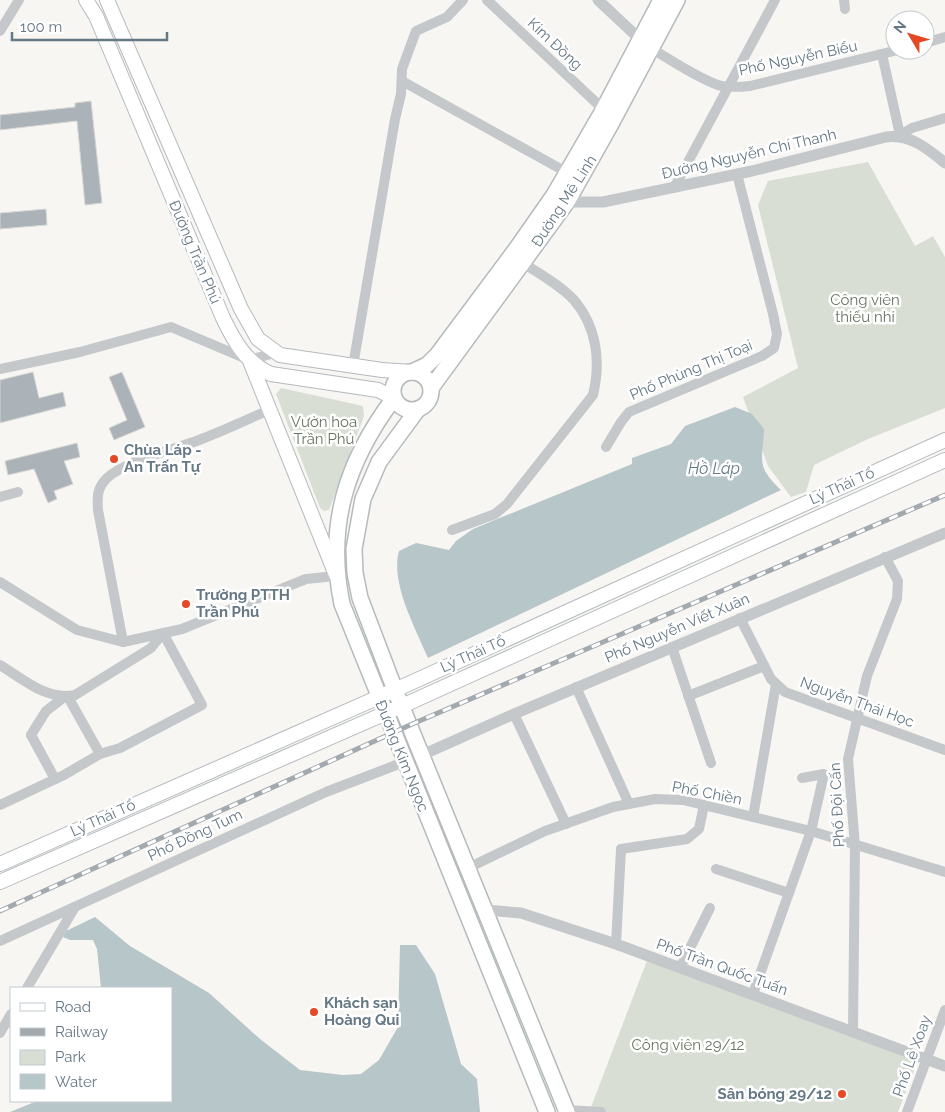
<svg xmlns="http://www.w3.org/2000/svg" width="945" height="1112" viewBox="0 0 945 1112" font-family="Raleway,sans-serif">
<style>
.green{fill:#d8ded4}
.water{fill:#b7c6c8}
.building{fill:#abb3b9;stroke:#d8d8d6}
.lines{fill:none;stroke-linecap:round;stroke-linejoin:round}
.secondary-casing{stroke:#b4babe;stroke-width:16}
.primary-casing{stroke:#b5babd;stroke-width:18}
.minor{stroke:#c4c8cb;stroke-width:10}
.tertiary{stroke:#c4c8cb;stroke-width:11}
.secondary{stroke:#fff;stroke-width:14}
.primary{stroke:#fff;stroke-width:15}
.rail-casing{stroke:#a2aaaf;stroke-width:5}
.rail{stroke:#fff;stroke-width:3;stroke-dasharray:9;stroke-linecap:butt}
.poi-dot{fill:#e54824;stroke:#fff;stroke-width:2}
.labels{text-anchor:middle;stroke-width:5;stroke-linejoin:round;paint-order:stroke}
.street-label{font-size:15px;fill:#657885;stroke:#fff}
.park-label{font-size:15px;fill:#667760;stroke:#fff}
.poi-label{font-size:15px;font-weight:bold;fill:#657885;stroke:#fff;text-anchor:start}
.water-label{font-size:16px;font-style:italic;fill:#617a81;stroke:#fff}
</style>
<rect width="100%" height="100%" fill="#f7f6f3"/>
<!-- green -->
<g class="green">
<path d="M 868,162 L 915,246 L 933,236 L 945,257 L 945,408 L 868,439 L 814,465 L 806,492 L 791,497 L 768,466 L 743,397 L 798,368 L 758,205 L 768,181 Z"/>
<path d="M 281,388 L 363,406 L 364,416 L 329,510 L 324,511 L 320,508 L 276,394 Z"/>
<path d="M 648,958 L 918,1060 L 898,1112 L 605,1112 L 591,1107 Z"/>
</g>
<!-- water -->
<g class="water">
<path d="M 735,407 L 752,414 L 764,429 C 763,461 755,465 781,490 L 428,658 C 416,629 390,583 399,551 L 416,543 L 449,550 L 456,541 L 473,529 L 632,464 L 632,458 L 671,444 L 685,426 Z"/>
<path d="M 95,917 L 130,946 L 209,993 L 260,1039 L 300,1070 L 343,1075 L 361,1074 L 379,1060 L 398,1027 L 400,945 L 416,945 L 435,974 L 461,1064 L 477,1079 L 480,1112 L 10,1112 L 37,1101 L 171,1101 L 171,988 L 101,988 L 97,949 L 93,940 L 70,940 L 63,937 L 66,931 Z"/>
</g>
<!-- building -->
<g class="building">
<path d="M 91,101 L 102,203 L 85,205 L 77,121 L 0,130 L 0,115 L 75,107 L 75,103 Z"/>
<path d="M 46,209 L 47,225 L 0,229 L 0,213 Z"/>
<path d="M 33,372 L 39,398 L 63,392 L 66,406 L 0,423 L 0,380 Z"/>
<path d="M 122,372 L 145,427 L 114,440 L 109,428 L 127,420 L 109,377 Z"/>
<path d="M 77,443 L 80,457 L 64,461 L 73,484 L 54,491 L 57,499 L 48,503 L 34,469 L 8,475 L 5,461 Z"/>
</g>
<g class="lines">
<defs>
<g id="secondary">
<path d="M 86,0 L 96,16 L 223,318 C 234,341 246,363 271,374 L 378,390 L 394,398"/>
<path d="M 107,0 L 241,309 L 258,339 L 280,355 L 382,370 L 412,372"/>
<path d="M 250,361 L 336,575"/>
<path d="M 0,864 L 395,690 L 945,440"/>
<path d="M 0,882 L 402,706 L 945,460"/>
</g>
<g id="primary">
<circle cx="412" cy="391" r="19"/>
<path d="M 412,372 L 427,365 L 438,354 L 517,248 L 554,195 L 601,114 L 661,0"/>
<path d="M 431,388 L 567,202 L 612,122 L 677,0"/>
<path d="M 394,398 C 346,462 326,526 342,604 L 547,1112"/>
<path d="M 418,409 L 379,462 L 363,499 L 354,549 L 355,573 L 360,598 L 395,690 L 567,1112"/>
</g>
</defs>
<!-- secondary casing -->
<use href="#secondary" class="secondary-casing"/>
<!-- primary casing -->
<use href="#primary" class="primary-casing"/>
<!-- minor -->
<g class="minor">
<path d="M 487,0 L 604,110"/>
<path d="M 844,0 L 845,9"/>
<path d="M 0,31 L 19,0"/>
<path d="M 925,43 L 945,37"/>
<path d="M 652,49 C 673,61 695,77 718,85 C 728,88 740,87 750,86 L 898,50"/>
<path d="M 882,54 L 900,135 L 912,128 L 945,118"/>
<path d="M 402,81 L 568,173"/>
<path d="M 674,188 L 775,0"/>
<path d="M 353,366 L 395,119 L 401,94 L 402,69 L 416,31 L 447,17 L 463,0"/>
<path d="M 0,369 L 80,352 L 171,327 L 249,360 L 275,353"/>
<path d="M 606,447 L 621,422 L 629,412 L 762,356 L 774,348 L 777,334 L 773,314 L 737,174"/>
<path d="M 0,497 L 18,492"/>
<path d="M 452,530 L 495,514 L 507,504 L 593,395 C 601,362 597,327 574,300 C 560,285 540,274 523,263"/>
<path d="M 0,582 L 77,630 L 123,642 L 182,629 L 306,579 L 336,576"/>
<path d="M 740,618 L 771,679 L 785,692 L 945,750"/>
<path d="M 123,642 L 98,510 C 97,497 97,488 107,478 C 123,462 176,449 199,440 C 223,431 246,420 269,410"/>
<path d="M 672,647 L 711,763"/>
<path d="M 0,665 C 23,679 47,701 75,695 L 151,648 L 163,633 L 202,705 L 120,748 L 100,754 L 68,697"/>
<path d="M 576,687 L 629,804"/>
<path d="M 688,696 L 764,666"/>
<path d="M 514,714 L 566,824"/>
<path d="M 55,779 L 31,735 L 46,711 L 63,698"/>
<path d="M 0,805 L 64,775 L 100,754"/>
<path d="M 753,817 L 776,684"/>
<path d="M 468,868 L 545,831 L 613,807 L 655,799 L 683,800 L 811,831 L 945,872"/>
<path d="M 716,869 L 789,893"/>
<path d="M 0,941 L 326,792 L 404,762"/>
<path d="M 616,944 L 621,849 L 687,839 L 699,829 L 704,805"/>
<path d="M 680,968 L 710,908"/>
<path d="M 27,988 L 75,907"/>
<path d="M 753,994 L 811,831 L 824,774 L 802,778"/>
<path d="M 853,1032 L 855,846 L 848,759 L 867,676 L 897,599 L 898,581 L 885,557"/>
<path d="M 0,1033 L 11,1014"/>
<path d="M 562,1112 L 567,1110 L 601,1112"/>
<path d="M 907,1112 L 945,1010"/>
</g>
<!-- tertiary -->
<g class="tertiary">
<path d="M 598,0 L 646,45"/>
<path d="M 562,202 L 603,202 L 752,171 L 886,137 C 910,134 927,148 945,163"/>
<path d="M 422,755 L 514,714 L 945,533"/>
<path d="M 485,910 L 521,913 L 616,944 L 945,1066"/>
</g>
<!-- secondary -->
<use href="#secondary" class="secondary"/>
<!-- primary -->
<use href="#primary" class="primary"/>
<defs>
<path id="rail" d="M 0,911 L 410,725 L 945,495"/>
</defs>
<!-- rail casing -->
<use href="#rail" class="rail-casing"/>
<!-- rail -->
<use href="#rail" class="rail"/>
</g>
<!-- markers -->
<g class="poi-dot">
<circle cx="114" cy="459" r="5"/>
<circle cx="186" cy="604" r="5"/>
<circle cx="314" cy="1012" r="5"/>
<circle cx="842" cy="1094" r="5"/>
</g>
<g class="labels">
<!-- street labels -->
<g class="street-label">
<text transform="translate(555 44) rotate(43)" y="5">Kim Đồng</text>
<text transform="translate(798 58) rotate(-12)" y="5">Phố Nguyễn Biểu</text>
<text transform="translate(749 154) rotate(-13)" y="5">Đường Nguyễn Chí Thanh</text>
<text transform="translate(564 201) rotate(-57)" y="5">Đường Mê Linh</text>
<text transform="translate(195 252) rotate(67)" y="5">Đường Trần Phú</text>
<text transform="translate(691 370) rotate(-23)" y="5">Phố Phùng Thị Toại</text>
<text transform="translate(842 486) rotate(-24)" y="5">Lý Thái Tổ</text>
<text transform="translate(677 628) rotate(-23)" y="5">Phố Nguyễn Viết Xuân</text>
<text transform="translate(473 654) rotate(-24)" y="5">Lý Thái Tổ</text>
<text transform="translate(857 702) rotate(20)" y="5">Nguyễn Thái Học</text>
<text transform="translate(402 756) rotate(68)" y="5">Đường Kim Ngọc</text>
<text transform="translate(707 793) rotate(11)" y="5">Phố Chiền</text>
<text transform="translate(837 805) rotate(-93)" y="5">Phố Đội Cấn</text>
<text transform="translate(103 818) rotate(-24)" y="5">Lý Thái Tổ</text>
<text transform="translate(195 835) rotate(-25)" y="5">Phố Đồng Tum</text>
<text transform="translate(722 967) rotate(20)" y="5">Phố Trần Quốc Tuấn</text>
<text transform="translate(912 1056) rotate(-70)" y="5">Phố Lê Xoay</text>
</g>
<!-- park labels -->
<g class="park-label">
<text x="865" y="305">Công viên<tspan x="865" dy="17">thiếu nhi</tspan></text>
<text x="324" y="427">Vườn hoa<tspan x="324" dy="17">Trần Phú</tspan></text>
<text x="688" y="1050">Công viên 29/12</text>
</g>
<!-- poi labels -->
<g class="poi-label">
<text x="124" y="455">Chùa Láp -<tspan x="124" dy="17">An Trấn Tự</tspan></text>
<text x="196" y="600">Trường PTTH<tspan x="196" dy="17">Trần Phú</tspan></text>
<text x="324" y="1008">Khách sạn<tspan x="324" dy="17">Hoàng Qui</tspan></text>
<text x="832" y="1099" text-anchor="end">Sân bóng 29/12</text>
</g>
<!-- water labels -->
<g class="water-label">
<text x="714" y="474">Hồ Láp</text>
</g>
</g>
<!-- legend -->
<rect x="10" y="987" width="162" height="115" fill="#ffffff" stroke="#c1c9ce"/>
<rect x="20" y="1003" width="25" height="8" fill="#ffffff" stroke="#c1c9ce"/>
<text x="55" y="1012" font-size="15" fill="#657885">Road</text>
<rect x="20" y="1028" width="25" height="8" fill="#a2aaaf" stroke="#c1c9ce"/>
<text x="55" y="1037" font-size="15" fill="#657885">Railway</text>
<rect x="20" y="1050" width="25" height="15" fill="#d8ded4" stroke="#c1c9ce"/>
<text x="55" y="1062" font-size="15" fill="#657885">Park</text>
<rect x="20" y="1074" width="25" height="15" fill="#b7c6c8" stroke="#c1c9ce"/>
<text x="55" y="1087" font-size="15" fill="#657885">Water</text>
<!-- north arrow -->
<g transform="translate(910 35) rotate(308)"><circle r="24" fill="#ffffff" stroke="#c1c9ce"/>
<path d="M0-4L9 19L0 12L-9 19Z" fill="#e54824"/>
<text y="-8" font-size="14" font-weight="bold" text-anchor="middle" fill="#657885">N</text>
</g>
<!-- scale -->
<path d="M12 32v8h155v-8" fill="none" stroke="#657885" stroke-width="2.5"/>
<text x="20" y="32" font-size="15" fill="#657885" stroke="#ffffff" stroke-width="4" paint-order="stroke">100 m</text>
</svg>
